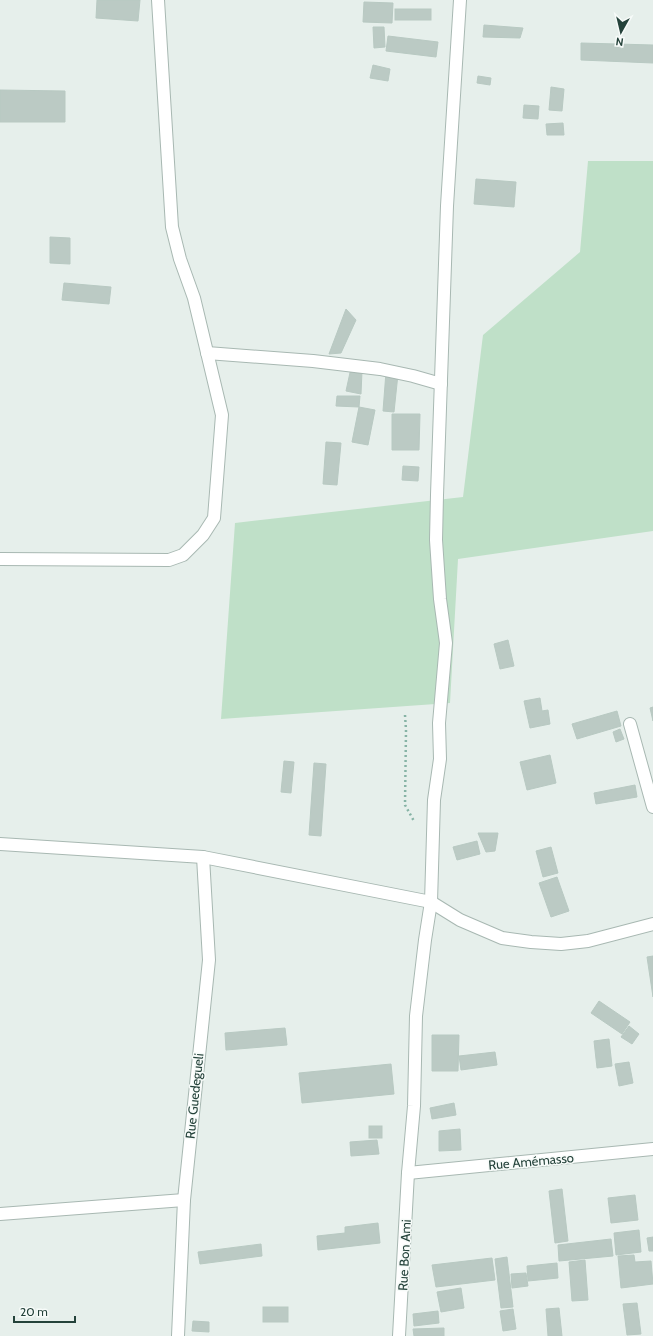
<svg xmlns="http://www.w3.org/2000/svg" width="653" height="1336" viewBox="0 0 653 1336" font-family="Cabin,sans-serif">
<style>
.green{fill:#bfe0c8}
.building{fill:#bbcac4;stroke:#b8c9c2}
.lines{fill:none;stroke-linecap:round;stroke-linejoin:round}
.street-casing{stroke:#a8b8b2;stroke-width:14}
.path{stroke:#86b3a5;stroke-width:2.5;stroke-dasharray:2 3;stroke-linecap:butt}
.street{stroke:#fff;stroke-width:12}
.labels{text-anchor:middle;stroke-width:3;stroke-linejoin:round;paint-order:stroke}
.street-label{font-size:13px;fill:#24423a;stroke:#f7fbf9}
</style>
<rect width="100%" height="100%" fill="#e6efeb"/>
<!-- green -->
<path class="green" d="M 588,161 L 653,161 L 653,531 L 458,559 L 450,703 L 221,719 L 235,523 L 463,497 L 483,335 L 580,252 Z"/>
<!-- building -->
<g class="building">
<path d="M 97,0 L 140,0 L 138,21 L 96,18 Z"/>
<path d="M 364,2 L 393,3 L 392,23 L 363,22 Z"/>
<rect x="395" y="9" width="36" height="11"/>
<path d="M 484,25 L 523,28 L 520,38 L 483,37 Z"/>
<path d="M 373,27 L 384,27 L 385,47 L 374,48 Z"/>
<path d="M 388,36 L 438,42 L 436,57 L 386,51 Z"/>
<path d="M 581,43 L 653,45 L 653,63 L 581,60 Z"/>
<path d="M 373,65 L 390,69 L 388,81 L 370,78 Z"/>
<path d="M 478,76 L 491,78 L 490,85 L 477,83 Z"/>
<path d="M 551,87 L 564,89 L 562,111 L 549,110 Z"/>
<path d="M 0,90 L 65,91 L 65,122 L 0,122 Z"/>
<path d="M 524,105 L 539,106 L 538,119 L 523,118 Z"/>
<path d="M 563,123 L 564,135 L 547,135 L 546,124 Z"/>
<path d="M 476,179 L 516,182 L 514,207 L 474,204 Z"/>
<path d="M 50,237 L 70,238 L 70,264 L 50,263 Z"/>
<path d="M 64,283 L 111,287 L 109,304 L 62,300 Z"/>
<path d="M 346,309 L 356,320 L 341,353 L 329,354 Z"/>
<path d="M 351,368 L 362,371 L 361,394 L 346,391 Z"/>
<path d="M 386,372 L 398,374 L 394,412 L 383,411 Z"/>
<path d="M 337,396 L 360,396 L 359,407 L 336,406 Z"/>
<path d="M 359,407 L 375,410 L 368,445 L 352,442 Z"/>
<path d="M 392,414 L 420,414 L 419,450 L 392,450 Z"/>
<path d="M 326,442 L 341,443 L 337,485 L 323,484 Z"/>
<path d="M 403,466 L 419,467 L 418,481 L 402,480 Z"/>
<path d="M 508,640 L 514,666 L 500,669 L 494,644 Z"/>
<path d="M 540,698 L 542,711 L 548,710 L 550,724 L 530,728 L 524,701 Z"/>
<path d="M 653,707 L 653,721 L 650,708 Z"/>
<path d="M 617,711 L 621,726 L 577,739 L 572,724 Z"/>
<path d="M 620,729 L 624,739 L 616,742 L 613,732 Z"/>
<path d="M 550,755 L 556,783 L 527,790 L 520,762 Z"/>
<path d="M 284,761 L 294,762 L 291,793 L 281,792 Z"/>
<path d="M 314,763 L 326,764 L 321,836 L 309,835 Z"/>
<path d="M 635,785 L 637,797 L 596,804 L 594,793 Z"/>
<path d="M 478,833 L 498,833 L 495,851 L 486,852 Z"/>
<path d="M 477,841 L 480,854 L 457,860 L 453,847 Z"/>
<path d="M 551,847 L 558,873 L 543,877 L 536,851 Z"/>
<path d="M 557,877 L 569,911 L 551,917 L 539,883 Z"/>
<path d="M 653,956 L 653,997 L 647,957 Z"/>
<path d="M 599,1001 L 630,1022 L 622,1034 L 591,1013 Z"/>
<path d="M 629,1026 L 639,1034 L 632,1044 L 621,1037 Z"/>
<path d="M 285,1028 L 287,1045 L 226,1050 L 225,1033 Z"/>
<path d="M 432,1035 L 459,1035 L 458,1071 L 432,1071 Z"/>
<path d="M 609,1039 L 612,1066 L 597,1068 L 594,1041 Z"/>
<path d="M 495,1052 L 497,1065 L 461,1070 L 459,1056 Z"/>
<path d="M 629,1062 L 633,1083 L 619,1086 L 615,1064 Z"/>
<path d="M 391,1064 L 394,1094 L 302,1103 L 299,1073 Z"/>
<path d="M 454,1103 L 456,1115 L 432,1119 L 430,1108 Z"/>
<rect x="369" y="1126" width="13" height="12"/>
<path d="M 460,1129 L 461,1150 L 439,1151 L 439,1131 Z"/>
<path d="M 377,1140 L 379,1154 L 351,1156 L 350,1142 Z"/>
<path d="M 562,1189 L 568,1241 L 555,1243 L 549,1191 Z"/>
<path d="M 635,1195 L 638,1220 L 611,1223 L 608,1198 Z"/>
<path d="M 378,1223 L 380,1243 L 318,1250 L 317,1236 L 345,1233 L 345,1227 Z"/>
<path d="M 639,1230 L 641,1252 L 616,1255 L 614,1233 Z"/>
<path d="M 653,1237 L 653,1251 L 649,1251 L 647,1238 Z"/>
<path d="M 611,1239 L 613,1256 L 559,1261 L 558,1245 Z"/>
<path d="M 261,1244 L 262,1256 L 200,1264 L 198,1252 Z"/>
<path d="M 634,1255 L 635,1262 L 651,1261 L 653,1284 L 621,1288 L 618,1256 Z"/>
<path d="M 507,1257 L 513,1307 L 501,1308 L 495,1259 Z"/>
<path d="M 492,1258 L 495,1280 L 436,1287 L 432,1265 Z"/>
<path d="M 585,1260 L 588,1300 L 572,1301 L 569,1262 Z"/>
<path d="M 557,1263 L 558,1278 L 528,1281 L 527,1266 Z"/>
<path d="M 526,1273 L 528,1286 L 512,1288 L 511,1274 Z"/>
<path d="M 461,1288 L 464,1308 L 441,1312 L 437,1292 Z"/>
<path d="M 637,1303 L 641,1334 L 627,1335 L 623,1304 Z"/>
<rect x="263" y="1307" width="25" height="15"/>
<path d="M 559,1308 L 562,1336 L 548,1336 L 546,1309 Z"/>
<path d="M 513,1309 L 516,1329 L 503,1331 L 500,1311 Z"/>
<path d="M 438,1311 L 439,1323 L 414,1326 L 413,1314 Z"/>
<path d="M 193,1321 L 209,1322 L 209,1332 L 192,1331 Z"/>
<path d="M 444,1328 L 444,1336 L 414,1336 L 413,1329 Z"/>
</g>
<g class="lines">
<defs>
<g id="street">
<path d="M 207,353 L 313,361 L 380,369 L 413,376 L 441,384"/>
<path d="M 0,559 L 169,560 L 183,555 L 203,535 L 214,518 L 222,415 L 194,298 L 180,259 L 172,227 L 158,0"/>
<path d="M 630,724 L 653,807"/>
<path d="M 0,844 L 203,857 L 431,902 L 460,920 L 502,938 L 531,942 L 561,944 L 588,941 L 653,924"/>
<path d="M 408,1173 L 653,1149"/>
<path d="M 0,1214 L 184,1200"/>
<path d="M 178,1336 L 184,1200 L 209,960 L 203,857"/>
<path d="M 399,1336 L 408,1173 L 414,1106 L 416,1016 L 425,940 L 431,902 L 434,800 L 440,759 L 439,723 L 446,643 L 440,599 L 436,540 L 437,495 L 447,206 L 460,0"/>
</g>
</defs>
<!-- street casing -->
<use href="#street" class="street-casing"/>
<!-- path -->
<path class="path" d="M 405,715 L 406,730 L 405,805 L 414,821"/>
<!-- street -->
<use href="#street" class="street"/>
</g>
<g class="labels">
<!-- street labels -->
<g class="street-label">
<text transform="translate(194 1096) rotate(-84)" y="5">Rue Guedegueli</text>
<text transform="translate(531 1161) rotate(-5)" y="5">Rue Amémasso</text>
<text transform="translate(404 1255) rotate(-87)" y="5">Rue Bon Ami</text>
</g>
</g>
<!-- north arrow -->
<g transform="translate(621 32) rotate(188)" stroke="#f7fbf9" stroke-width="3" paint-order="stroke">
<path d="M0-3L7 15L0 10L-7 15Z" fill="#24423a"/>
<text y="-6" font-size="11" font-weight="bold" text-anchor="middle" fill="#24423a">N</text>
</g>
<!-- scale -->
<path d="M14 1316v6h61v-6" fill="none" stroke="#24423a" stroke-width="2"/>
<text x="20" y="1316" font-size="12" fill="#24423a" stroke="#f7fbf9" stroke-width="3" paint-order="stroke">20 m</text>
</svg>
